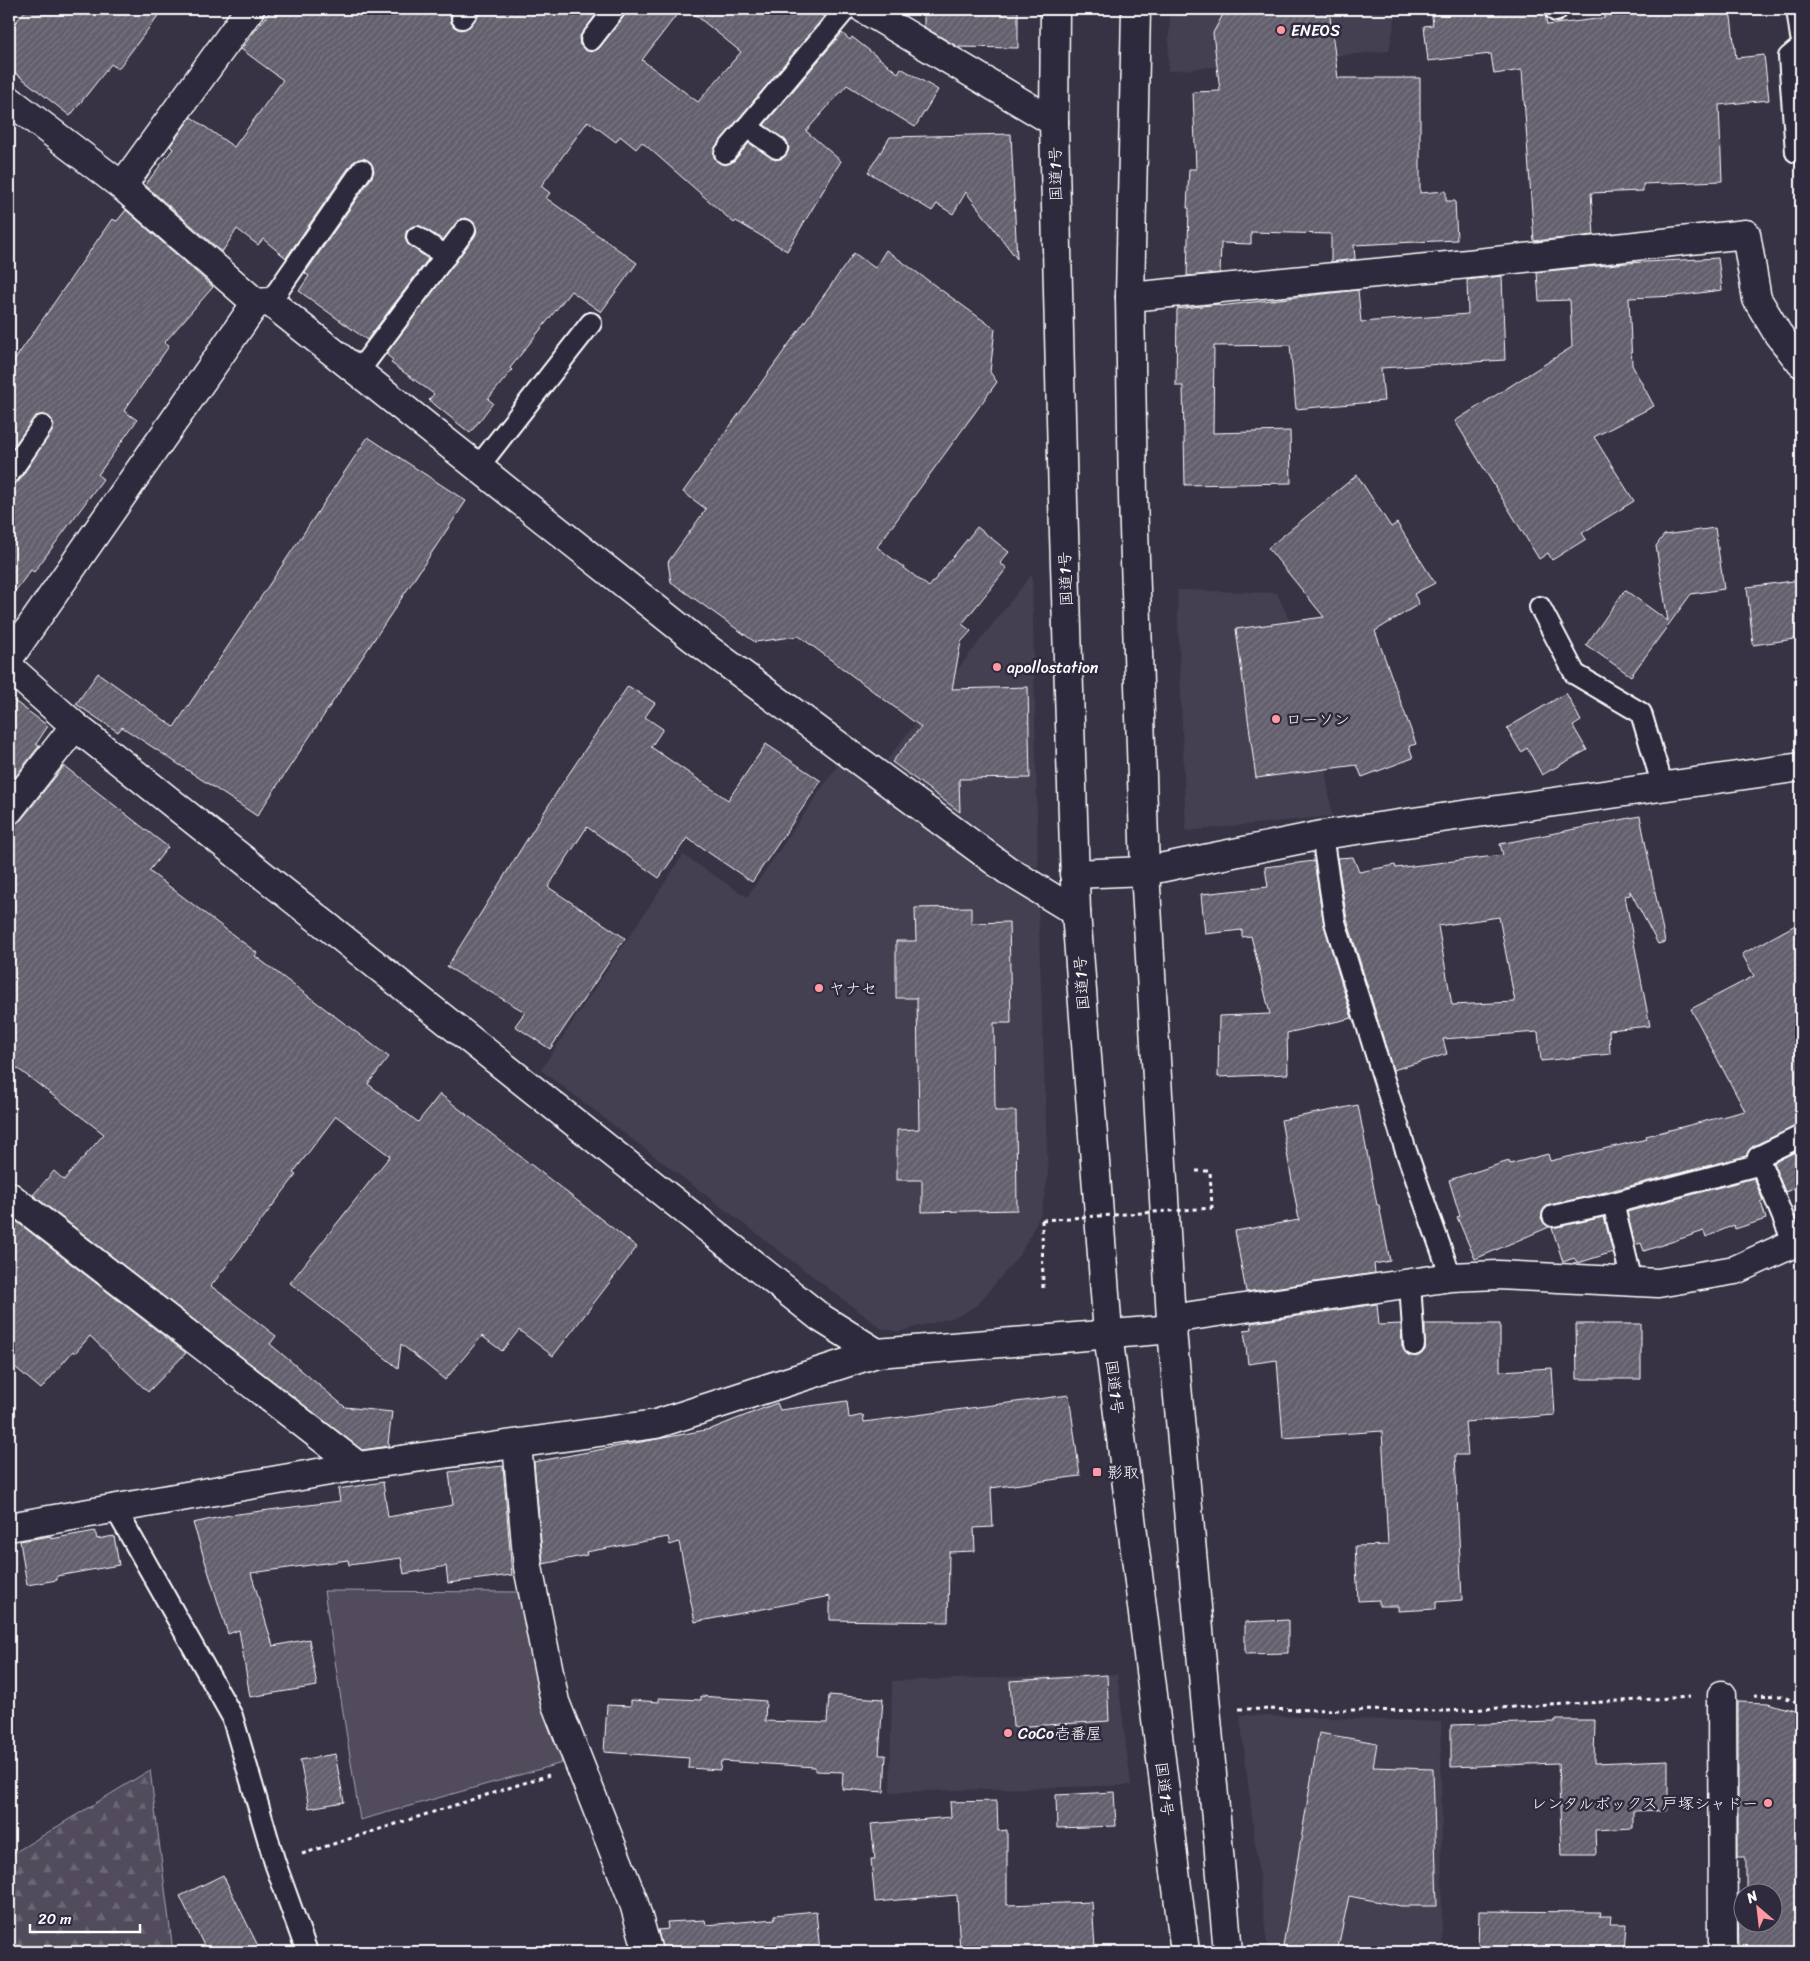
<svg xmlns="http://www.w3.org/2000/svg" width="1810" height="1961" viewBox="0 0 1810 1961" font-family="Sriracha,'Klee One',sans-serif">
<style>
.built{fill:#444051}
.grass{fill:#514c5c;stroke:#a8a6ae}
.forest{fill:url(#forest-firs);stroke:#a8a6ae}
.building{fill:url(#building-hatch);stroke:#fff;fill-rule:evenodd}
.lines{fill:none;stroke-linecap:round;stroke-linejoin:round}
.service-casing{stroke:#fff;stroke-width:24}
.minor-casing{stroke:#fff;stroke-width:31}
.tertiary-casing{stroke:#fff;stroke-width:31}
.trunk-casing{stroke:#fff;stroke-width:31}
.path{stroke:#fff;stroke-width:3;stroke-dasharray:4 4;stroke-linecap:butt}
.service{stroke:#2f2a3d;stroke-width:20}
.minor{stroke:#2f2a3d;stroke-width:28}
.tertiary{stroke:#2f2a3d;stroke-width:28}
.trunk{stroke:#2f2a3d;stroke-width:28}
.path-bridge{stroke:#fff;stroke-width:3;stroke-dasharray:4 4;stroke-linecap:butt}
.poi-dot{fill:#ff9aa2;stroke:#2f2a3d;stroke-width:2}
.labels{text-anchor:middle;stroke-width:5;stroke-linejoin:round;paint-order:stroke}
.poi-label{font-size:16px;fill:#fff;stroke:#2f2a3d;text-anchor:start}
.street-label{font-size:16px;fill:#fff;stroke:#2f2a3d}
</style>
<defs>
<pattern id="forest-firs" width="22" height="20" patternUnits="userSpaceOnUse" patternTransform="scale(1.25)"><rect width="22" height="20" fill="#514c5c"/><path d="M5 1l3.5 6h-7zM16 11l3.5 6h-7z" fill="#6b6774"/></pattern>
<pattern id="building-hatch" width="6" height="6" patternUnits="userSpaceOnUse" patternTransform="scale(1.25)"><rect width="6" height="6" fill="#635f6d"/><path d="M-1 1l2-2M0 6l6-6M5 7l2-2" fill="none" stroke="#7a7783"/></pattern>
</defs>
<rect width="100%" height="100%" fill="#373345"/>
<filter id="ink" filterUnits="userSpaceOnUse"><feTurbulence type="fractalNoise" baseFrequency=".02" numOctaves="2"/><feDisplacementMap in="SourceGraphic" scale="10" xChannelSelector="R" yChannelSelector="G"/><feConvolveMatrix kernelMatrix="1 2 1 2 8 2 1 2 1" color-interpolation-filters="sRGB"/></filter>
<g filter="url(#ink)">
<!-- built -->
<g class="built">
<path d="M 1170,9 L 1397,9 L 1389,51 L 1168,71 Z"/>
<path d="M 1032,574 L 1038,867 L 1029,867 L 887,760 Z"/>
<path d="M 1177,590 L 1277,593 L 1310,667 L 1332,816 L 1186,831 Z"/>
<path d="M 840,762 L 1038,905 L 1048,1177 L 1041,1213 L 1021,1253 L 978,1304 L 961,1315 L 898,1332 L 881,1328 L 541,1070 L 683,855 L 747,897 Z"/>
<path d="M 1117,1674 L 1131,1785 L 890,1792 L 892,1681 Z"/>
<path d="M 1240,1715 L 1441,1722 L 1442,1952 L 1268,1952 Z"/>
</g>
<!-- grass -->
<path class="grass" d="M 324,1591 L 518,1592 L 562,1763 L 360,1820 Z"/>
<!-- forest -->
<path class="forest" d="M 150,1770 L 173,1952 L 9,1952 L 9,1856 Z"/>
<!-- building -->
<g class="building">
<path d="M 27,9 L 163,9 L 118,69 L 111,64 L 70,116 L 9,68 L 9,30 Z"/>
<path d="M 272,9 L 454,9 L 450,16 L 451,22 L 454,27 L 461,30 L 471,25 L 481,9 L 600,9 L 579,38 L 580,45 L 590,52 L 600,47 L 624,16 L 627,9 L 681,9 L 642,60 L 698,102 L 741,52 L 688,9 L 813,9 L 824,17 L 716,146 L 714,157 L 723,165 L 734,161 L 749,143 L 775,160 L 786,155 L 789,149 L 788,143 L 764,125 L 842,33 L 850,40 L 852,37 L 898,73 L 901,68 L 938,90 L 915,127 L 847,85 L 806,131 L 841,161 L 787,251 L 736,221 L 734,223 L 642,142 L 636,149 L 620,136 L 616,142 L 588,121 L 541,186 L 550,193 L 546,198 L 637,263 L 601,312 L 571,291 L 510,368 L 512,370 L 488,399 L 493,403 L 470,433 L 429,400 L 434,394 L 391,363 L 393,360 L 386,354 L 474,237 L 477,231 L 472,221 L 466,218 L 460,219 L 443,240 L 418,225 L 407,230 L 405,237 L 407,243 L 428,259 L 367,340 L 299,291 L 309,276 L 305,273 L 372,177 L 374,171 L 369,161 L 363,158 L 352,163 L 286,258 L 263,239 L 258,245 L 237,229 L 222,252 L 145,185 L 173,149 L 170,146 L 191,117 L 234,147 L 283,80 L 241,49 Z"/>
<path d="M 924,9 L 1018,9 L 1018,48 L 958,47 L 924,27 Z"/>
<path d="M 1226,9 L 1329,9 L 1338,78 L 1420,78 L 1420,193 L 1446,191 L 1446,201 L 1455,201 L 1457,240 L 1354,245 L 1355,259 L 1331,262 L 1331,234 L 1251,232 L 1251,244 L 1221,243 L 1220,273 L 1187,276 L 1189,208 L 1187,208 L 1189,169 L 1196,169 L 1193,92 L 1220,91 L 1213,33 Z"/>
<path d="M 1431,9 L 1544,9 L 1547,25 L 1605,18 L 1604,9 L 1730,9 L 1736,58 L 1764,55 L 1769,100 L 1719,105 L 1722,181 L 1643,184 L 1643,191 L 1591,193 L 1594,235 L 1534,241 L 1522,70 L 1494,74 L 1491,54 L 1428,61 L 1424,26 L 1433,25 Z"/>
<path d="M 1011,134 L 1017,259 L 966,192 L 953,214 L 937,204 L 932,211 L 868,172 L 890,137 Z"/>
<path d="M 126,210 L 213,287 L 164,343 L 169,346 L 124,411 L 137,420 L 98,475 L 103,479 L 34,572 L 31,570 L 9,599 L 9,486 L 19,481 L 54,426 L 48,416 L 36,416 L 9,453 L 9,368 L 112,219 L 117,221 Z"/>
<path d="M 886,250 L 995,329 L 990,372 L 997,382 L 877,547 L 929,587 L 977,527 L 1009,552 L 1000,563 L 1007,568 L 962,624 L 971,631 L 961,642 L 952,689 L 1028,687 L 1030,778 L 959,779 L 960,812 L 892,762 L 921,727 L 799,636 L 755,642 L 671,582 L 668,562 L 706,509 L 683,492 L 854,253 L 875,268 Z"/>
<path d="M 1718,258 L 1722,290 L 1676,296 L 1629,298 L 1632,365 L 1654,406 L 1594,437 L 1634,501 L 1582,533 L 1586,539 L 1552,560 L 1548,553 L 1539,559 L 1455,421 L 1572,347 L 1570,300 L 1539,301 L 1537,272 L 1627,263 Z"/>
<path d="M 1502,276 L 1505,360 L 1381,368 L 1384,401 L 1296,409 L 1290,345 L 1214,346 L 1213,433 L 1290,431 L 1291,483 L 1185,485 L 1183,386 L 1176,386 L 1177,309 L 1219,304 L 1219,306 L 1358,290 L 1361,322 L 1468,314 L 1467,280 Z"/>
<path d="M 368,437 L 466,501 L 257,816 L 122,727 L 118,732 L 76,704 L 98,673 L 174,727 Z"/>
<path d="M 1357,475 L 1391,527 L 1397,523 L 1435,583 L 1414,594 L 1419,604 L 1375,631 L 1416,744 L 1409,746 L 1413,758 L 1362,777 L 1357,765 L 1256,778 L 1236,629 L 1324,617 L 1268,548 Z"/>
<path d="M 1715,528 L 1724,589 L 1691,594 L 1631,676 L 1586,645 L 1625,590 L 1668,621 L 1656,546 L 1664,535 Z"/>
<path d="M 1801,580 L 1801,638 L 1753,645 L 1747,587 Z"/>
<path d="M 628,686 L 655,703 L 645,717 L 663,729 L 651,747 L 728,800 L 766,744 L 821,781 L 752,882 L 687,838 L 659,878 L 587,827 L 548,887 L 625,938 L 550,1049 L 515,1026 L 525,1012 L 447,967 L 560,787 Z"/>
<path d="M 1566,693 L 1581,721 L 1573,726 L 1587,750 L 1542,775 L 1527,748 L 1521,752 L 1507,728 Z"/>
<path d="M 9,697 L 48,726 L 36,744 L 39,746 L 9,785 Z"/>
<path d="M 64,766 L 168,847 L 149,871 L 257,953 L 255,956 L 389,1057 L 368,1084 L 418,1122 L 440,1094 L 637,1247 L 553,1356 L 519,1330 L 502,1351 L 482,1336 L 445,1380 L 401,1344 L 398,1368 L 290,1283 L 390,1156 L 336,1116 L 293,1173 L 296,1175 L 211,1286 L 276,1336 L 270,1344 L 345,1407 L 392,1412 L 388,1443 L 390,1446 L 362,1450 L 33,1195 L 54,1171 L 64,1180 L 104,1134 L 9,1062 L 9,825 L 21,820 Z"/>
<path d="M 1640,816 L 1665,942 L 1658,944 L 1630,891 L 1630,895 L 1625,896 L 1650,1026 L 1609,1030 L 1610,1054 L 1541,1061 L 1538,1032 L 1443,1039 L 1447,1054 L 1393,1070 L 1347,919 L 1337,858 L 1353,857 L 1359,872 L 1395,865 L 1396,868 L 1503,855 L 1500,844 ZM 1499,917 L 1515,1002 L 1452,1005 L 1438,926 Z"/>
<path d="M 1314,861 L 1324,925 L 1352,1018 L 1287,1033 L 1288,1074 L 1218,1077 L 1219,1016 L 1270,1014 L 1251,936 L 1242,937 L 1242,930 L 1205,934 L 1201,894 L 1268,887 L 1265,867 Z"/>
<path d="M 971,907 L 971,923 L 1009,922 L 1011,1023 L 994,1023 L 995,1111 L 1016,1111 L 1017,1210 L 922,1212 L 922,1180 L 897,1180 L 897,1130 L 919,1129 L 917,998 L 896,998 L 896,941 L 916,941 L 915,908 Z"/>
<path d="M 1801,922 L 1801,1124 L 1753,1146 L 1746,1156 L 1610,1191 L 1550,1205 L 1545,1208 L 1541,1218 L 1549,1227 L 1475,1259 L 1457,1217 L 1460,1216 L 1449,1180 L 1509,1161 L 1510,1164 L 1548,1154 L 1550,1161 L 1647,1139 L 1646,1136 L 1745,1111 L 1691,1009 L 1754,976 L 1742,954 Z"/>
<path d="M 1358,1105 L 1377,1205 L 1379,1205 L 1390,1261 L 1374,1264 L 1375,1273 L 1246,1292 L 1235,1231 L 1299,1220 L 1281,1120 Z"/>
<path d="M 1801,1149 L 1801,1186 L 1785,1192 L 1773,1163 Z"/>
<path d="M 1754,1178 L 1763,1201 L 1761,1202 L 1766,1219 L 1735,1229 L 1734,1225 L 1706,1237 L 1704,1231 L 1644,1251 L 1641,1243 L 1635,1245 L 1627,1212 Z"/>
<path d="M 1604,1217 L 1613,1252 L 1578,1263 L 1574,1258 L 1563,1262 L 1552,1228 Z"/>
<path d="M 12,1218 L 186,1353 L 148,1392 L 90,1336 L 75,1353 L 73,1351 L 41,1389 L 9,1362 L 9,1221 Z"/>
<path d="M 1377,1304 L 1379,1325 L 1401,1324 L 1402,1346 L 1409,1356 L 1420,1355 L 1425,1350 L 1425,1324 L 1500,1324 L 1500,1371 L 1552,1368 L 1555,1415 L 1465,1422 L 1468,1455 L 1455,1455 L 1462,1600 L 1436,1602 L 1436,1609 L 1398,1611 L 1398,1606 L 1379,1606 L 1379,1600 L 1358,1601 L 1355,1546 L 1388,1545 L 1382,1431 L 1283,1438 L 1277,1360 L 1248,1364 L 1244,1330 L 1252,1329 L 1251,1323 Z"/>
<path d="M 1576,1324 L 1641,1324 L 1641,1379 L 1577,1379 Z"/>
<path d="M 1069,1395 L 1080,1476 L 991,1488 L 993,1527 L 974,1528 L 975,1551 L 949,1552 L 948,1622 L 830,1620 L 830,1596 L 695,1622 L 679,1542 L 670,1545 L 668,1537 L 586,1552 L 587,1555 L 543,1564 L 534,1462 L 711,1429 L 777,1403 L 780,1410 L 847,1401 L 849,1418 L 863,1415 L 864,1422 Z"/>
<path d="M 503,1466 L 512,1575 L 448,1583 L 446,1566 L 404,1574 L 401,1558 L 349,1565 L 348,1560 L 251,1573 L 273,1646 L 309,1639 L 317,1686 L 250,1697 L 239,1630 L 228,1634 L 193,1523 L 230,1515 L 340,1501 L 338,1489 L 383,1482 L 388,1517 L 453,1505 L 449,1472 Z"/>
<path d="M 95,1531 L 97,1539 L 114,1536 L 119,1565 L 57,1576 L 57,1580 L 27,1585 L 20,1541 L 51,1536 L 51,1539 Z"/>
<path d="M 1288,1620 L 1288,1653 L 1245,1654 L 1245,1622 Z"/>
<path d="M 1107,1675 L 1109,1721 L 1013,1727 L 1010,1681 Z"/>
<path d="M 829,1695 L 883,1699 L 879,1755 L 886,1755 L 884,1792 L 842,1789 L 843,1772 L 815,1771 L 815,1767 L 721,1761 L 720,1770 L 688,1768 L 689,1758 L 604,1752 L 607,1705 L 631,1706 L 631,1700 L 659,1702 L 659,1698 L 701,1700 L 701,1696 L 766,1701 L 765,1721 L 827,1723 Z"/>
<path d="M 1738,1702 L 1769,1703 L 1801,1713 L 1801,1952 L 1739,1952 L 1738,1906 L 1742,1905 L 1742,1924 L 1772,1924 L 1772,1894 L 1746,1894 L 1746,1857 L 1738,1857 Z"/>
<path d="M 1555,1720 L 1595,1720 L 1594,1763 L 1668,1760 L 1668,1810 L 1633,1811 L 1633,1828 L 1595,1830 L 1596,1855 L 1562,1855 L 1558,1763 L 1451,1767 L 1451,1725 L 1555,1722 Z"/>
<path d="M 1319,1733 L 1377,1743 L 1373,1767 L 1433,1769 L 1437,1906 L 1401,1906 L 1349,1896 L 1337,1952 L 1283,1946 Z"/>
<path d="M 335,1754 L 344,1802 L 309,1808 L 300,1760 Z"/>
<path d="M 1114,1792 L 1116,1826 L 1057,1828 L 1056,1795 Z"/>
<path d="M 997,1801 L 998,1831 L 1007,1830 L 1007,1905 L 1092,1902 L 1095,1948 L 960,1952 L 957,1895 L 875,1902 L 871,1859 L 875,1859 L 871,1824 L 951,1817 L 950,1802 Z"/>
<path d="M 223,1875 L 261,1952 L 207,1952 L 180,1896 Z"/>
<path d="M 816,1911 L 820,1952 L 663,1952 L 658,1930 L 668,1929 L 667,1922 L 705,1920 L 706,1925 L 775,1919 L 774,1915 Z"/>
<path d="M 1479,1911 L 1600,1912 L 1599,1916 L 1611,1916 L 1610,1924 L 1626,1924 L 1624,1952 L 1478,1952 Z"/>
</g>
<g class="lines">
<defs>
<g id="service">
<path d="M 1556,9 L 1556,11"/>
<path d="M 1797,9 L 1801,37"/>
<path d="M 462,18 L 469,9"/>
<path d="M 591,40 L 615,9"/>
<path d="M 747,127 L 777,148"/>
<path d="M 1796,152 L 1789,57 L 1801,47"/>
<path d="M 725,153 L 846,9"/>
<path d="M 417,237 L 446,256"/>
<path d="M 270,302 L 362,170"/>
<path d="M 358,372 L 465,230"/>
<path d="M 478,467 L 591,323"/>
<path d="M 9,474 L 42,426"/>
<path d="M 1540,607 L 1575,674 L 1641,713 L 1663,787"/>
<path d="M 1322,835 L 1335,922 L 1405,1148 L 1451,1277"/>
<path d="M 1613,1203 L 1632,1282"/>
<path d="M 1553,1216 L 1613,1203 L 1761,1164"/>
<path d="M 1794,1244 L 1758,1157 L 1801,1136"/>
<path d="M 1410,1283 L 1414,1345"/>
<path d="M 115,1508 L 232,1716 L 275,1863 L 307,1952"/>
</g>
<g id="minor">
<path d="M 864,9 L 1054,122"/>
<path d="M 9,100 L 122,186 L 256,303 L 270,302 L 693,638 L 1007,870 L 1076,912"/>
<path d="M 122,186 L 250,9"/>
<path d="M 1130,297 L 1468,264 L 1746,234 L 1757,299 L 1778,334 L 1801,363"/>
<path d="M 9,658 L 256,303"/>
<path d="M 9,667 L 75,726 L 821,1318 L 877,1353"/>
<path d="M 9,810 L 75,726"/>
<path d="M 9,1196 L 358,1466"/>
<path d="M 1171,1319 L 1451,1277 L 1498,1275 L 1658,1283 L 1735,1270 L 1801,1240"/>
<path d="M 517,1444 L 528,1567 L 555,1702 L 633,1900 L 648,1952"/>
<path d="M 9,1527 L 358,1466 L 656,1424 L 877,1353 L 1173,1329"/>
<path d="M 1722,1695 L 1723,1952"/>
</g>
<path id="tertiary" d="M 1074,874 L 1145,871 L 1322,835 L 1801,767"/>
<g id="trunk">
<path d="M 1055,9 L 1054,122 L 1063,501 L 1076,912 L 1108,1333 L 1185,1952"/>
<path d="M 1136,9 L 1130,297 L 1133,497 L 1145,871 L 1171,1319 L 1228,1952"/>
</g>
</defs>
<!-- service casing -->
<use href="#service" class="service-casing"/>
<!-- minor casing -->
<use href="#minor" class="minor-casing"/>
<!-- tertiary casing -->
<use href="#tertiary" class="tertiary-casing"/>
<!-- trunk casing -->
<use href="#trunk" class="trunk-casing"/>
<!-- path -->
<g class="path">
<path d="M 1196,1171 L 1210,1171 L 1212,1208"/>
<path d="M 1042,1220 L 1043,1291"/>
<path d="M 1754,1695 L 1781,1696 L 1801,1704"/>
<path d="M 1239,1709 L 1447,1711 L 1690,1697"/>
<path d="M 302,1854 L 549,1775"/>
</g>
<!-- service -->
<use href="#service" class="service"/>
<!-- minor -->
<use href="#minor" class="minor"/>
<!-- tertiary -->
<use href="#tertiary" class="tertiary"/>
<!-- trunk -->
<use href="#trunk" class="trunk"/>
<!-- path-bridge -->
<path class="path-bridge" d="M 1042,1220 L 1212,1208"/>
</g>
</g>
<!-- markers -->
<g class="poi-dot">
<circle cx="1281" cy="30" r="5"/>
<circle cx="997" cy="667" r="5"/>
<circle cx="1276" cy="719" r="5"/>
<circle cx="819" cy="988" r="5"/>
<rect x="1092" y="1467" width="10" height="10" rx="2.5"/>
<circle cx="1008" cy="1733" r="5"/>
<circle cx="1768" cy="1803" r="5"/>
</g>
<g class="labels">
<!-- poi labels -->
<g class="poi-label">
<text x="1291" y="36">ENEOS</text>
<text x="1007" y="673">apollostation</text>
<text x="1286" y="725">ローソン</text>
<text x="829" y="994">ヤナセ</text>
<text x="1107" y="1478">影取</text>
<text x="1018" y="1739">CoCo壱番屋</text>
<text x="1758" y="1809" text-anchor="end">レンタルボックス 戸塚シャドー</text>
</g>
<!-- street labels -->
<g class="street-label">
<text transform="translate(1055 174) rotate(-91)" y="6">国道1号</text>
<text transform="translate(1065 579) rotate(-92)" y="6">国道1号</text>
<text transform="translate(1081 983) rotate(-94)" y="6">国道1号</text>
<text transform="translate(1115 1387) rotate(83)" y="6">国道1号</text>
<text transform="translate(1165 1789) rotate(83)" y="6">国道1号</text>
</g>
</g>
<!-- margin -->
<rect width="1810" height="1961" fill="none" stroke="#2f2a3d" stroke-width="30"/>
<rect x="15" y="15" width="1780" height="1931" fill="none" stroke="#fff" stroke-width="2" filter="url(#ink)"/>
<!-- north arrow -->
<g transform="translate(1758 1908) rotate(332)"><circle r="24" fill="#2f2a3d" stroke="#827f8b"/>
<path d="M0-4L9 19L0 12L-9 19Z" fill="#ff9aa2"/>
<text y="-8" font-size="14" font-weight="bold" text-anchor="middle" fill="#ffffff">N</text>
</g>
<!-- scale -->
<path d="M30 1924v8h110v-8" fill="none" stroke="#ffffff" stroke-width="2.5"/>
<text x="38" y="1924" font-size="15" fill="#ffffff" stroke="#2f2a3d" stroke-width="4" paint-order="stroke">20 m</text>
</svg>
